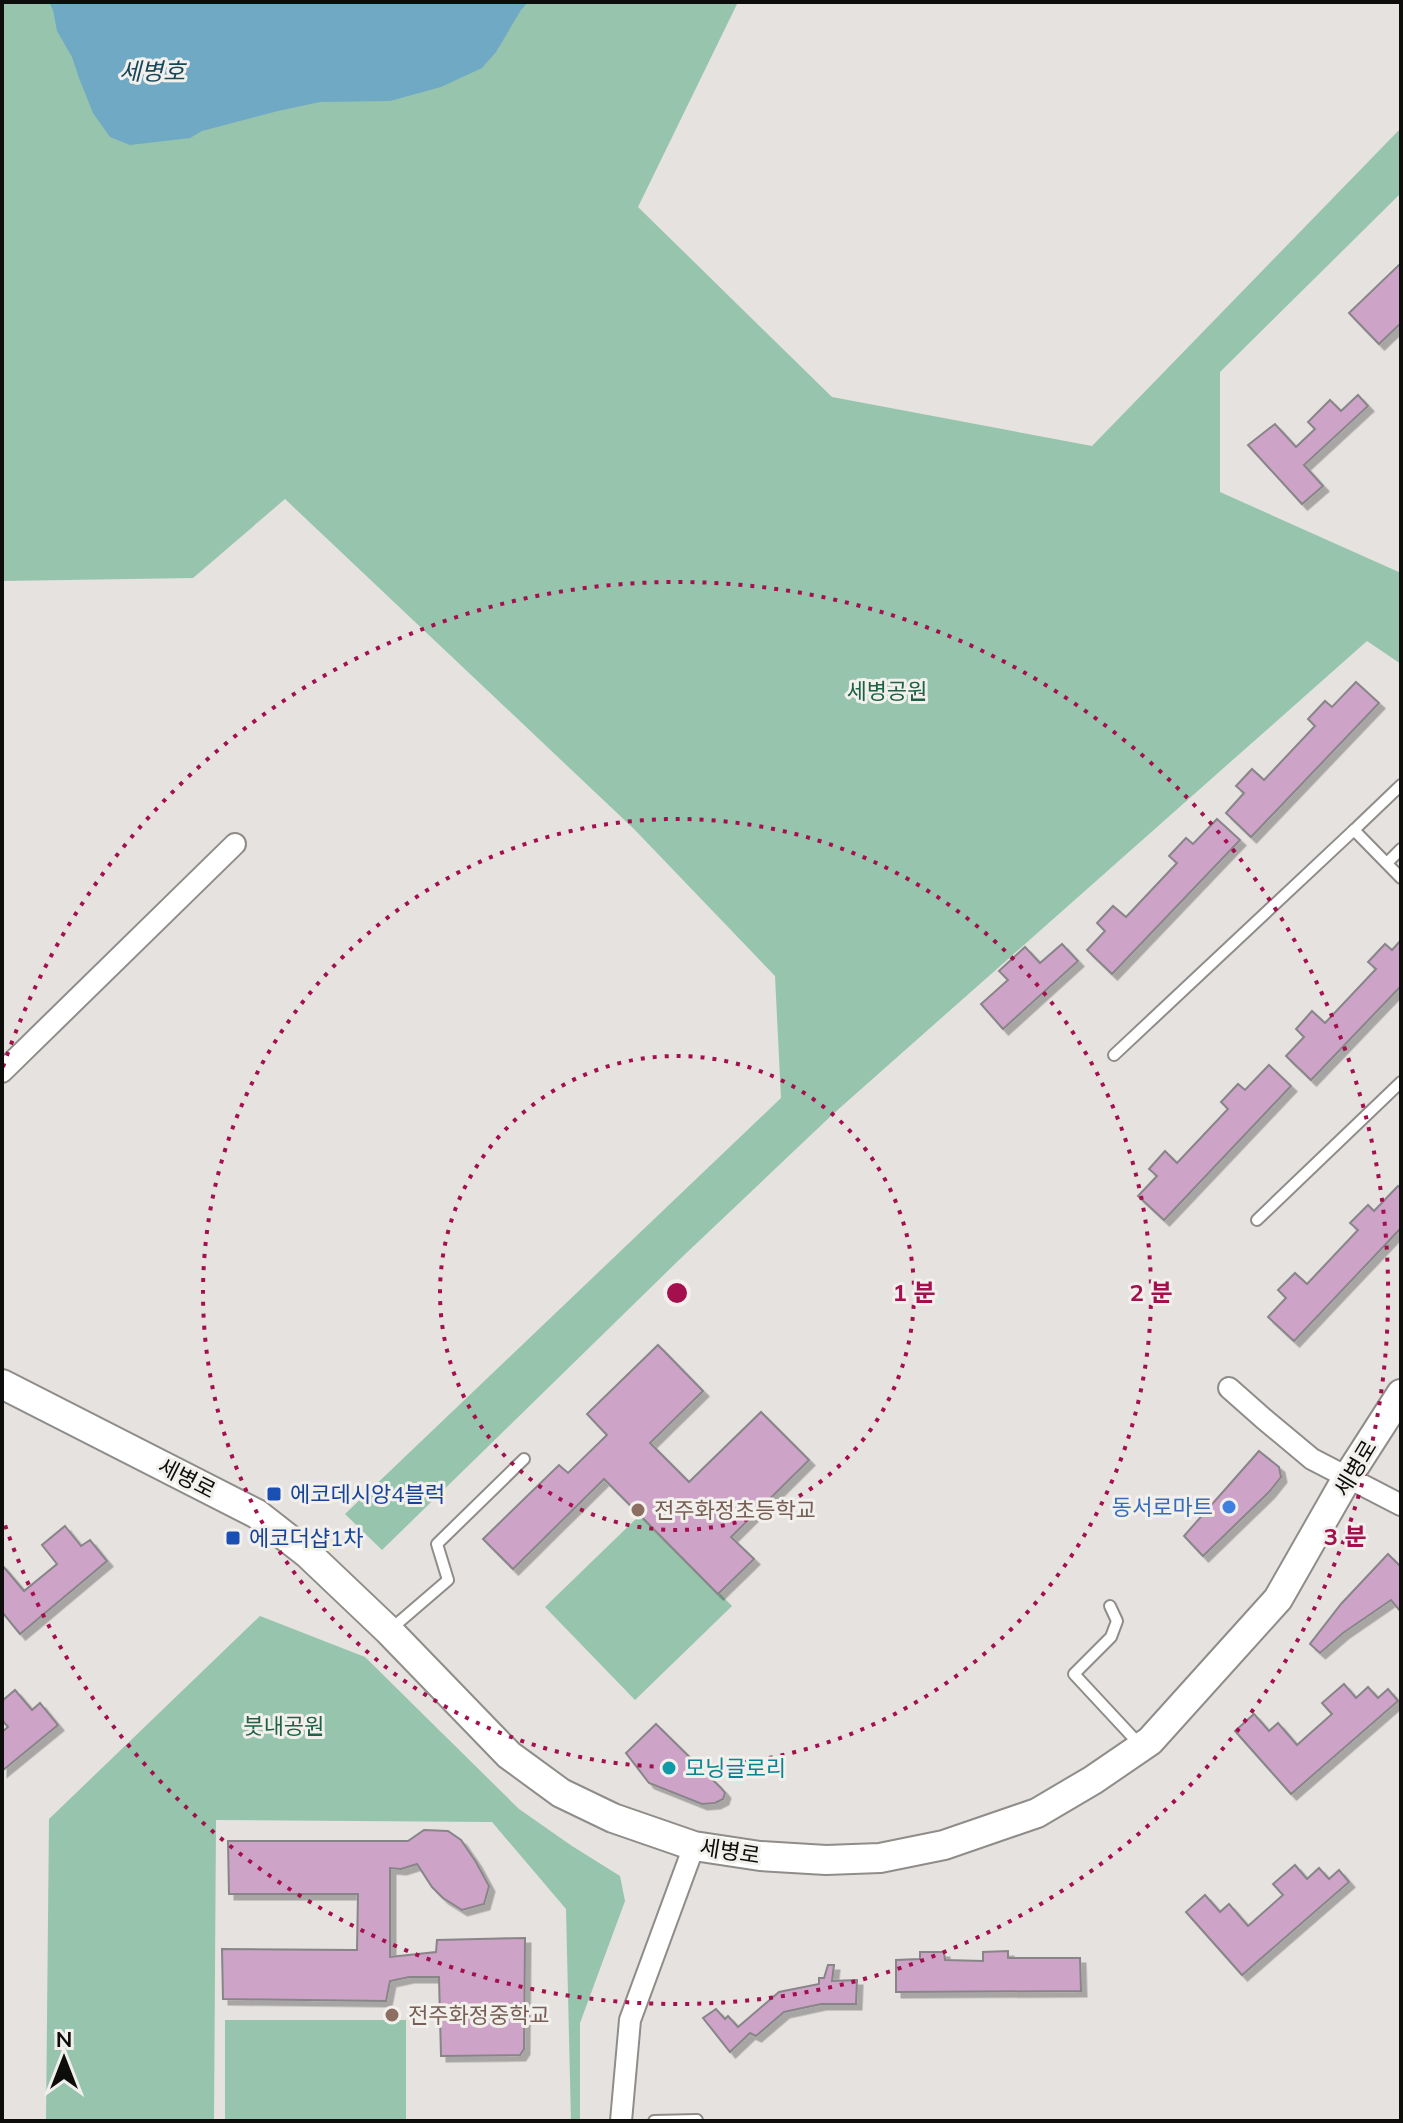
<svg xmlns="http://www.w3.org/2000/svg" width="1403" height="2123" viewBox="0 0 1403 2123" font-family="Mulish,'Noto Sans KR',sans-serif">
<style>
.green{fill:#97c4ad}
.water{fill:#70a9c4}
.building{fill:#cea3c8;stroke:#888588;stroke-width:2;filter:url(#shadow)}
.lines{fill:none;stroke-linecap:round;stroke-linejoin:round}
.lane-casing{stroke:#8f8d8a;stroke-width:14}
.street-casing{stroke:#8f8d8a;stroke-width:24}
.secondary-casing{stroke:#8f8d8a;stroke-width:32}
.lane{stroke:#fff;stroke-width:10}
.street{stroke:#fff;stroke-width:20}
.secondary{stroke:#fff;stroke-width:28}
.ring{fill:none;stroke:#a40f4d;stroke-width:4;stroke-dasharray:4 8}
.transit-dot{fill:#1a4fb4;stroke:#f2f0ec;stroke-width:3}
.shop-dot{fill:#3f7fe0;stroke:#f2f0ec;stroke-width:3}
.education-dot{fill:#8d6e63;stroke:#f2f0ec;stroke-width:3}
.culture-dot{fill:#0f9aa8;stroke:#f2f0ec;stroke-width:3}
.labels{text-anchor:middle;stroke-width:6;stroke-linejoin:round;paint-order:stroke}
.park-label{font-size:22px;fill:#1f6146;stroke:#f2f0ec}
.street-label{font-size:22px;fill:#0d0d0c;stroke:#f2f0ec}
.transit-label{font-size:22px;fill:#164399;stroke:#f2f0ec;text-anchor:start}
.shop-label{font-size:22px;fill:#366cbe;stroke:#f2f0ec;text-anchor:end}
.education-label{font-size:22px;fill:#785e54;stroke:#f2f0ec;text-anchor:start}
.culture-label{font-size:22px;fill:#0d838f;stroke:#f2f0ec;text-anchor:start}
.water-label{font-size:24px;font-style:italic;fill:#16465a;stroke:#f2f0ec}
.centre{fill:#a40f4d;stroke:#f2f0ec;stroke-width:4}
.ring-label{font-size:24px;text-anchor:middle;font-weight:bold;fill:#a40f4d;stroke:#f2f0ec;stroke-width:6;stroke-linejoin:round;paint-order:stroke}
</style>
<defs>
<filter id="shadow"><feDropShadow dx="5.5" dy="5.5" stdDeviation="0" flood-color="#0004"/></filter>
</defs>
<rect width="100%" height="100%" fill="#e5e2df"/>
<!-- green -->
<g class="green">
<path d="M 2,2 L 738,2 L 638,207 L 832,397 L 1092,446 L 1401,128 L 1401,193 L 1220,372 L 1220,492 L 1401,573 L 1401,664 L 1367,641 L 833,1114 L 680,1259 L 382,1550 L 345,1514 L 781,1098 L 775,976 L 634,829 L 285,499 L 193,578 L 2,581 Z"/>
<path d="M 642,1513 L 732,1606 L 635,1700 L 545,1607 Z"/>
<path d="M 260,1616 L 365,1657 L 519,1809 L 572,1846 L 620,1876 L 625,1901 L 580,2023 L 580,2121 L 571,2121 L 566,1909 L 492,1822 L 216,1820 L 214,2121 L 46,2121 L 49,1819 Z"/>
<rect x="225" y="2020" width="181" height="101"/>
</g>
<!-- water -->
<path class="water" d="M 49,2 L 528,2 L 521,10 L 496,52 L 482,68 L 441,87 L 390,101 L 320,102 L 278,111 L 202,131 L 190,138 L 130,145 L 110,137 L 93,113 L 79,78 L 72,57 L 57,31 L 53,10 Z"/>
<!-- building -->
<g class="building">
<path d="M 1401,263 L 1401,323 L 1379,344 L 1349,313 Z"/>
<path d="M 1358,395 L 1368,406 L 1304,465 L 1323,486 L 1302,504 L 1248,445 L 1275,424 L 1296,447 L 1315,429 L 1308,422 L 1330,400 L 1341,411 Z"/>
<path d="M 1356,682 L 1379,703 L 1251,837 L 1226,813 L 1244,793 L 1236,786 L 1252,769 L 1264,780 L 1315,726 L 1308,719 L 1325,701 L 1332,707 Z"/>
<path d="M 1217,819 L 1240,840 L 1112,974 L 1087,950 L 1105,931 L 1097,923 L 1113,906 L 1126,917 L 1177,863 L 1169,856 L 1186,838 L 1193,844 Z"/>
<path d="M 1401,940 L 1401,986 L 1311,1080 L 1286,1056 L 1304,1037 L 1296,1029 L 1312,1011 L 1325,1023 L 1376,969 L 1368,962 L 1385,944 L 1392,950 Z"/>
<path d="M 1062,944 L 1078,961 L 1003,1029 L 981,1004 L 1008,980 L 999,971 L 1025,947 L 1040,963 Z"/>
<path d="M 1269,1065 L 1291,1086 L 1164,1220 L 1138,1196 L 1157,1176 L 1149,1169 L 1165,1151 L 1177,1163 L 1228,1109 L 1221,1102 L 1238,1084 L 1245,1090 Z"/>
<path d="M 1398,1186 L 1401,1189 L 1401,1228 L 1294,1341 L 1268,1317 L 1286,1298 L 1278,1290 L 1295,1273 L 1307,1284 L 1358,1230 L 1350,1223 L 1368,1205 L 1374,1211 Z"/>
<path d="M 658,1345 L 703,1391 L 650,1443 L 689,1482 L 761,1412 L 809,1460 L 731,1537 L 754,1559 L 718,1594 L 604,1479 L 513,1569 L 483,1539 L 559,1465 L 568,1473 L 607,1435 L 587,1414 Z"/>
<path d="M 1259,1451 L 1279,1467 L 1281,1477 L 1269,1492 L 1203,1556 L 1184,1536 Z"/>
<path d="M 65,1526 L 81,1546 L 90,1540 L 107,1561 L 20,1634 L 2,1612 L 2,1565 L 24,1591 L 57,1564 L 42,1545 Z"/>
<path d="M 1388,1554 L 1401,1567 L 1401,1612 L 1391,1600 L 1343,1633 L 1320,1653 L 1310,1644 L 1341,1604 Z"/>
<path d="M 1344,1684 L 1356,1698 L 1368,1687 L 1378,1698 L 1388,1689 L 1398,1701 L 1291,1794 L 1235,1731 L 1254,1714 L 1269,1731 L 1278,1723 L 1297,1745 L 1332,1714 L 1322,1703 Z"/>
<path d="M 15,1690 L 32,1710 L 40,1703 L 58,1725 L 2,1771 L 2,1732 L 8,1727 L 2,1720 L 2,1701 Z"/>
<path d="M 656,1724 L 721,1788 L 725,1793 L 723,1799 L 715,1803 L 702,1804 L 649,1783 L 626,1753 Z"/>
<path d="M 424,1830 L 448,1831 L 461,1840 L 476,1862 L 489,1886 L 484,1904 L 462,1910 L 443,1898 L 432,1887 L 417,1864 L 401,1869 L 390,1868 L 390,1957 L 436,1952 L 437,1940 L 525,1938 L 524,2049 L 520,2055 L 441,2056 L 439,1977 L 409,1977 L 390,1981 L 386,2001 L 223,1999 L 222,1949 L 357,1950 L 358,1894 L 229,1894 L 228,1841 L 408,1841 Z"/>
<path d="M 1295,1865 L 1307,1879 L 1319,1868 L 1329,1879 L 1339,1870 L 1349,1882 L 1242,1975 L 1186,1912 L 1205,1895 L 1220,1912 L 1229,1904 L 1248,1926 L 1283,1895 L 1273,1884 Z"/>
<path d="M 1008,1951 L 1008,1958 L 1080,1958 L 1081,1991 L 896,1992 L 896,1960 L 920,1959 L 920,1952 L 944,1952 L 945,1960 L 983,1961 L 983,1952 Z"/>
<path d="M 828,1965 L 834,1965 L 832,1981 L 857,1980 L 856,2004 L 821,2004 L 784,2012 L 756,2036 L 750,2033 L 730,2052 L 703,2018 L 716,2009 L 725,2019 L 728,2016 L 738,2027 L 779,1992 L 819,1984 L 819,1978 L 824,1978 Z"/>
</g>
<g class="lines">
<defs>
<g id="lane">
<path d="M 1354,830 L 1401,785"/>
<path d="M 1387,863 L 1401,849"/>
<path d="M 1114,1055 L 1354,830 L 1401,878"/>
<path d="M 1257,1220 L 1401,1082"/>
<path d="M 1110,1606 L 1117,1621 L 1111,1637 L 1074,1674 L 1140,1745"/>
<path d="M 391,1629 L 448,1580 L 437,1544 L 524,1459"/>
<path d="M 654,2121 L 697,2120"/>
</g>
<g id="street">
<path d="M 2,1072 L 235,844"/>
<path d="M 1229,1388 L 1264,1419 L 1312,1459 L 1401,1505"/>
<path d="M 621,2121 L 630,2020 L 694,1846"/>
</g>
<path id="secondary" d="M 2,1384 L 257,1514 L 308,1554 L 389,1631 L 509,1755 L 561,1793 L 613,1818 L 694,1846 L 760,1856 L 826,1860 L 880,1858 L 944,1845 L 1037,1813 L 1093,1780 L 1150,1741 L 1278,1599 L 1347,1478 L 1401,1394"/>
</defs>
<!-- lane casing -->
<use href="#lane" class="lane-casing"/>
<!-- street casing -->
<use href="#street" class="street-casing"/>
<!-- secondary casing -->
<use href="#secondary" class="secondary-casing"/>
<!-- lane -->
<use href="#lane" class="lane"/>
<!-- street -->
<use href="#street" class="street"/>
<!-- secondary -->
<use href="#secondary" class="secondary"/>
</g>
<!-- distance rings -->
<g class="ring">
<circle cx="677" cy="1293" r="237"/>
<circle cx="677" cy="1293" r="474"/>
<path d="M3 1067A711 711 0 1 1 3 1519"/>
</g>
<!-- markers -->
<g class="transit-dot">
<rect x="266" y="1486" width="16" height="16" rx="4"/>
<rect x="225" y="1530" width="16" height="16" rx="4"/>
</g>
<circle class="shop-dot" cx="1229" cy="1507" r="8"/>
<g class="education-dot">
<circle cx="638" cy="1510" r="8"/>
<circle cx="392" cy="2015" r="8"/>
</g>
<circle class="culture-dot" cx="669" cy="1768" r="8"/>
<g class="labels">
<!-- park labels -->
<g class="park-label">
<text x="887" y="699">세병공원</text>
<text x="284" y="1734">붓내공원</text>
</g>
<!-- street labels -->
<g class="street-label">
<text transform="translate(1355 1468) rotate(-59)" y="8">세병로</text>
<text transform="translate(187 1478) rotate(27)" y="8">세병로</text>
<text transform="translate(730 1851) rotate(9)" y="8">세병로</text>
</g>
<!-- transit labels -->
<g class="transit-label">
<text x="290" y="1502">에코데시앙4블럭</text>
<text x="249" y="1546">에코더샵1차</text>
</g>
<!-- shop labels -->
<g class="shop-label">
<text x="1213" y="1515">동서로마트</text>
</g>
<!-- education labels -->
<g class="education-label">
<text x="654" y="1518">전주화정초등학교</text>
<text x="408" y="2023">전주화정중학교</text>
</g>
<!-- culture labels -->
<g class="culture-label">
<text x="685" y="1776">모닝글로리</text>
</g>
<!-- water labels -->
<g class="water-label">
<text x="152" y="80">세병호</text>
</g>
</g>
<circle cx="677" cy="1293" r="12" class="centre"/>
<g class="ring-label">
<text x="914" y="1301">1 분</text>
<text x="1151" y="1301">2 분</text>
<text x="1345" y="1545">3 분</text>
</g>
<!-- border -->
<rect width="1403" height="2123" fill="none" stroke="#0d0d0c" stroke-width="8"/>
<!-- north arrow -->
<g transform="translate(64 2059)" stroke="#f2f0ec" stroke-width="6" paint-order="stroke">
<path d="M0-6L14 30L0 20L-14 30Z" fill="#0d0d0c"/>
<text y="-12" font-size="22" font-weight="bold" text-anchor="middle" fill="#0d0d0c">N</text>
</g>
</svg>
